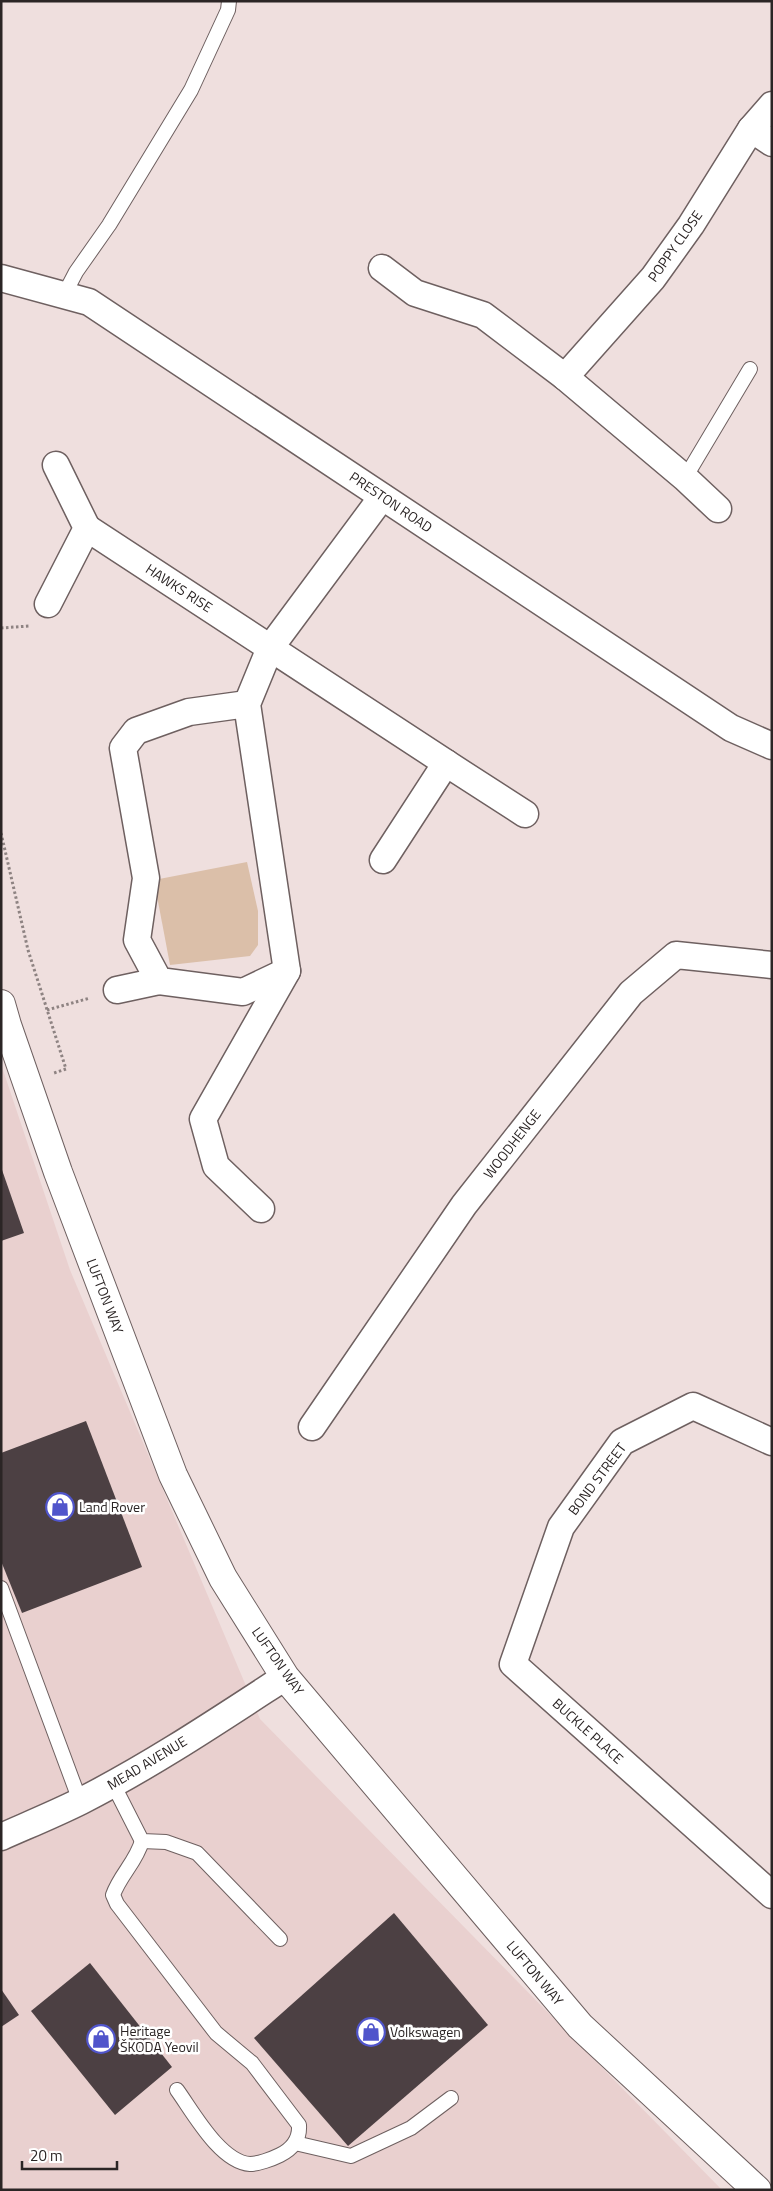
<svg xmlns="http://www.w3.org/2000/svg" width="773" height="2191" viewBox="0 0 773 2191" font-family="'Titillium Web',sans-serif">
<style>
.built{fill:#e9d0cf}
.green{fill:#dbbfa9}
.building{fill:#4c4043}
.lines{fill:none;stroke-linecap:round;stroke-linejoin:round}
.lane-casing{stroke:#6e6060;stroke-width:16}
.street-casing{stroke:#6e6060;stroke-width:29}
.secondary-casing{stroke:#6e6060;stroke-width:30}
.path{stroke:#8e8382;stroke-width:3;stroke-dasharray:2.5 2.5;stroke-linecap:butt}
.lane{stroke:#fff;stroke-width:14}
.street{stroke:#fff;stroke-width:26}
.secondary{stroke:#fff;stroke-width:28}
.labels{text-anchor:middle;stroke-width:5;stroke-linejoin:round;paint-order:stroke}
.street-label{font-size:14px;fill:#2b2525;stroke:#fff}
.poi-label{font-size:14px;fill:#2b2525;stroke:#fff;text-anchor:start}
</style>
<rect width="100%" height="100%" fill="#efdfde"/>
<!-- built -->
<path class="built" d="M 1,1064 L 70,1270 L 260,1719 L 722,2190 L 1,2190 Z"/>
<!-- green -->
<path class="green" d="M 247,862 L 258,911 L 258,945 L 250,956 L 170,965 L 154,880 Z"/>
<!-- building -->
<g class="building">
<path d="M 1,1167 L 24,1233 L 1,1241 Z"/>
<path d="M 86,1421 L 142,1567 L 22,1613 L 1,1561 L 1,1453 Z"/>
<path d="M 394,1913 L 488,2025 L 348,2146 L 254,2038 Z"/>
<path d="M 90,1963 L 172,2067 L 115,2115 L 31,2011 Z"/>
<path d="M 1,1989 L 19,2015 L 1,2027 Z"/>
</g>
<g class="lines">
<defs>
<g id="lane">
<path d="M 64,295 L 76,272 L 109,225 L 191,90 L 228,10 L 229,1"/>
<path d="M 685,478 L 750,369"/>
<path d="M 1,1588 L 80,1801"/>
<path d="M 113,1784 L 142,1841 L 166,1842 L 197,1853 L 280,1939"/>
<path d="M 142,1841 C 136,1862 120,1875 113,1895 L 117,1904 L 216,2033 L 252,2063 L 299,2125 C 300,2140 292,2149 280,2155 C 272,2159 258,2164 250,2164 C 220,2162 193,2112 177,2090"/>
<path d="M 295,2143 L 351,2156 L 411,2128 L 451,2098"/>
</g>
<g id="street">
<path d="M 751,129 L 772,143"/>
<path d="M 382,268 L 415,293 L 483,315 L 565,377 L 685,478 L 718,509"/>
<path d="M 1,278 L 89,302 L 731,728 L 772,746"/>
<path d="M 565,377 L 653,278 L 691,225 L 751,129 L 772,105"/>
<path d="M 87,528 L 446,763"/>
<path d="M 48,604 L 87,528 L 56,465"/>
<path d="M 247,704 L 189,712 L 136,731 L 123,748 L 146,878 L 137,940 L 159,981 L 243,992 L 287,971"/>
<path d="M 383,860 L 446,763 L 525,814"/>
<path d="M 117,990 L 159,981"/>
<path d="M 261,1209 L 216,1166 L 203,1119 L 287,971 L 247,704 L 270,648 L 382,497"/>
<path d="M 312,1427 L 464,1205 L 631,993 L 676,955 L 772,965"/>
<path d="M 772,1442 L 693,1406 L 622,1442 L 561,1527 L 513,1664 L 772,1895"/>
<path d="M 1,1837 C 28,1825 55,1814 81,1801 C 152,1765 219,1720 285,1677"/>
</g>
<path id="secondary" d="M 1,1004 L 7,1025 L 58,1172 L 173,1475 L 223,1578 L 285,1677 L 580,2026 L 757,2190"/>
</defs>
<!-- lane casing -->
<use href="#lane" class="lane-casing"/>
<!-- street casing -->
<use href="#street" class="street-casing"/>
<!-- secondary casing -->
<use href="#secondary" class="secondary-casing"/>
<!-- path -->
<g class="path">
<path d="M 1,628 L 29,626"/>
<path d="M 1,833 L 28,950 L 66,1069 L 54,1073"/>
<path d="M 47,1010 L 90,998"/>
</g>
<!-- lane -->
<use href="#lane" class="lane"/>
<!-- street -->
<use href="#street" class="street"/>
<!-- secondary -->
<use href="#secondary" class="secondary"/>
</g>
<!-- icons -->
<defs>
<symbol id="shop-ring" viewBox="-11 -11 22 22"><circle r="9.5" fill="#fff" stroke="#5055cb" stroke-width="1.5"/><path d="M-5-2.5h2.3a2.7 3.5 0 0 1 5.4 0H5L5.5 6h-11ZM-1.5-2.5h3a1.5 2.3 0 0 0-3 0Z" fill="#5055cb"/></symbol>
</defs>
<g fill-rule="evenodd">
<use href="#shop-ring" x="44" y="1491" width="32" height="32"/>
<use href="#shop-ring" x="355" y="2016" width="32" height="32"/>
<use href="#shop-ring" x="85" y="2023" width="32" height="32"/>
</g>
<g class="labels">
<!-- street labels -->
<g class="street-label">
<text transform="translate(675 246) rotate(-55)" y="5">POPPY CLOSE</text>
<text transform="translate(391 502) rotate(34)" y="5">PRESTON ROAD</text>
<text transform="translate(179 588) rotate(33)" y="5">HAWKS RISE</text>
<text transform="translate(512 1144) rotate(-52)" y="5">WOODHENGE</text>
<text transform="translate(105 1296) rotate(69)" y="5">LUFTON WAY</text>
<text transform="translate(597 1479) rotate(-53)" y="5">BOND STREET</text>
<text transform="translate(278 1661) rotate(55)" y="5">LUFTON WAY</text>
<text transform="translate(588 1731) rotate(42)" y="5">BUCKLE PLACE</text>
<text transform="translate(147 1763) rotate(-31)" y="5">MEAD AVENUE</text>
<text transform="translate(535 1973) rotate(50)" y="5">LUFTON WAY</text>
</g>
<!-- poi labels -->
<g class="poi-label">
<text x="79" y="1512">Land Rover</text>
<text x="120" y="2036">Heritage<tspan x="120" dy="16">ŠKODA Yeovil</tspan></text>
<text x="390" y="2037">Volkswagen</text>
</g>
</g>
<!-- border -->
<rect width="773" height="2191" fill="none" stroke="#2b2525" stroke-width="5"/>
<!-- scale -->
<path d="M22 2161v8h95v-8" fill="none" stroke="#2b2525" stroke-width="2.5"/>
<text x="30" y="2161" font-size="15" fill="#2b2525" stroke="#ffffff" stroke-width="4" paint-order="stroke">20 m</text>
</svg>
